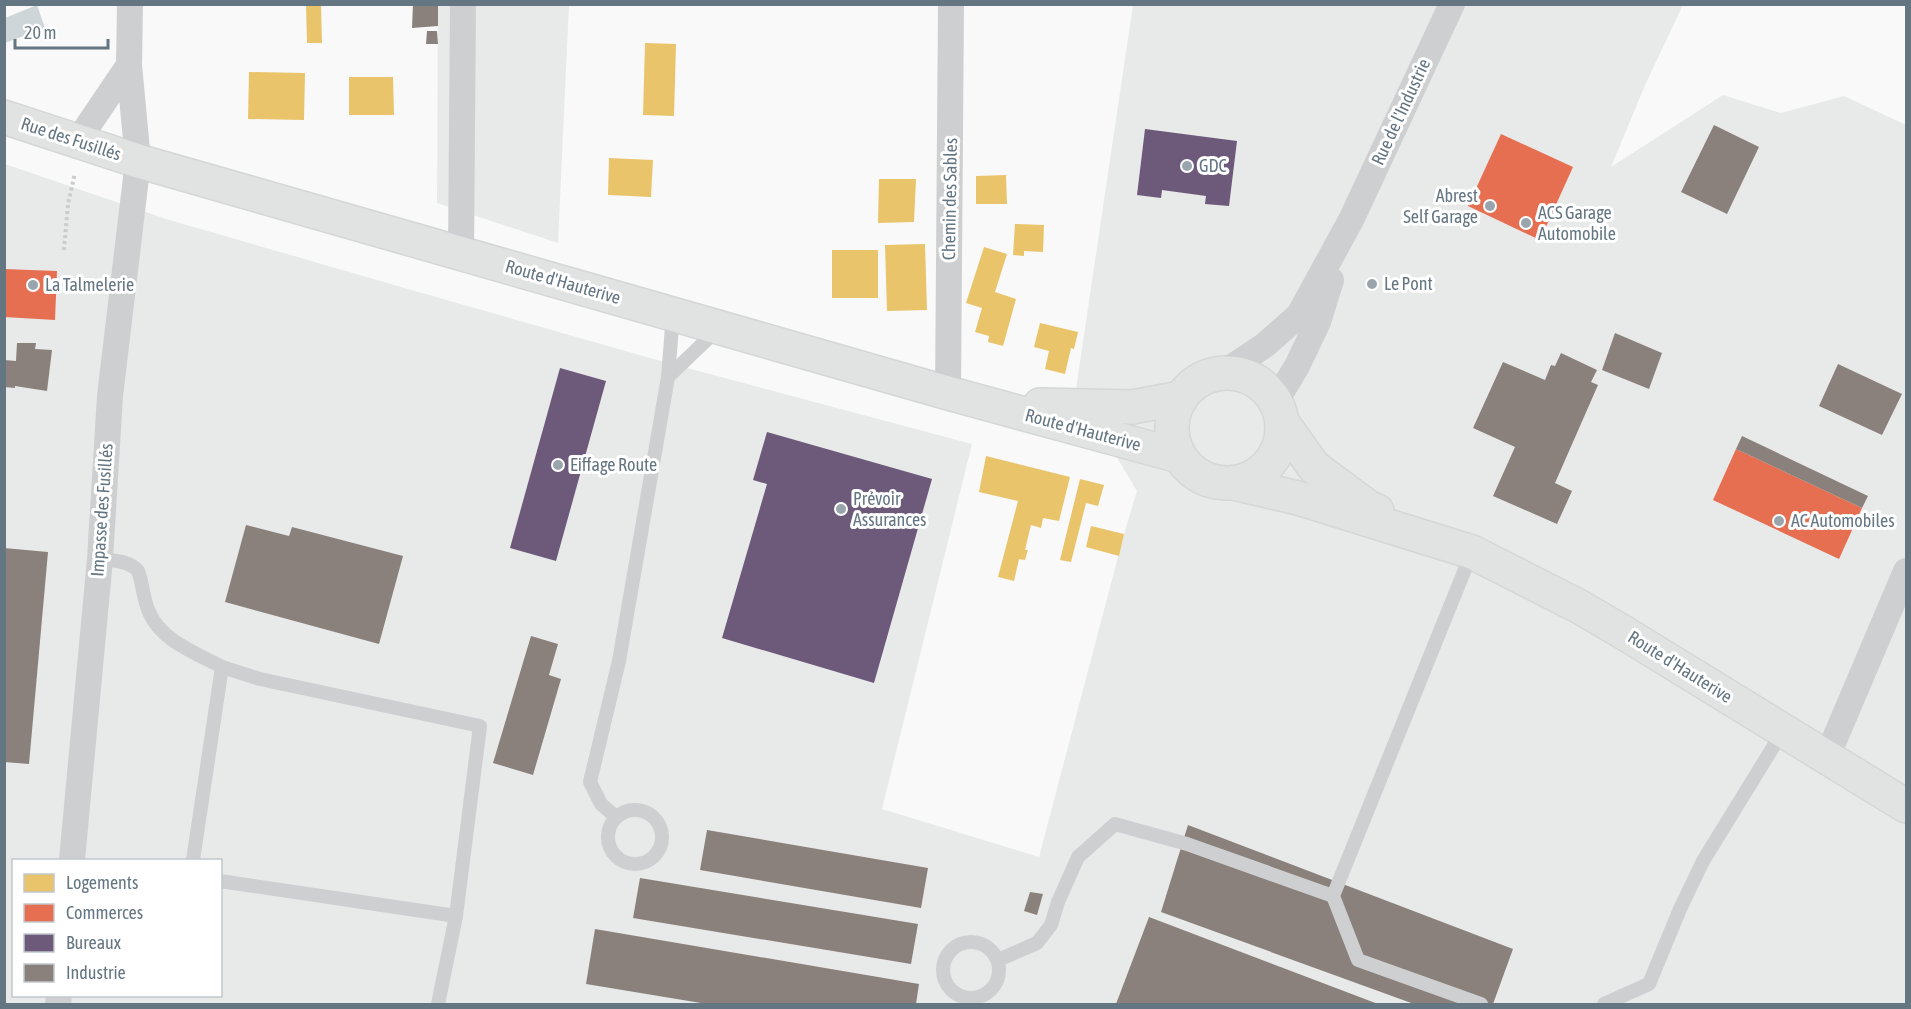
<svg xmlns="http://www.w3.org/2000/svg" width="1911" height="1009" viewBox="0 0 1911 1009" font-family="'Asap Condensed',sans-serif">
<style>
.built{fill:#e8e9e9;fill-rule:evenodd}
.water{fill:#ced6d9}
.homes{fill:#e9c46a}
.shops{fill:#e76f51}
.offices{fill:#6d597a}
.industry{fill:#8a817c}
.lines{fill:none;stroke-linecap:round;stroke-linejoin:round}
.secondary-casing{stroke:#d5d6d7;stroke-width:36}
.path{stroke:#cbcccd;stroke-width:4;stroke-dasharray:3 3;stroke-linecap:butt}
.service{stroke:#cecfd0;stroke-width:14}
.minor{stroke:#cecfd0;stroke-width:26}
.secondary{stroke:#e1e2e2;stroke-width:33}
.poi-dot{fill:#99a4ac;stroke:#fff;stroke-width:2}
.labels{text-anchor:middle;stroke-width:6;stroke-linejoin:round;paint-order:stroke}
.street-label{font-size:18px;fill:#657683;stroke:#fff}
.poi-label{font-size:18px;fill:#657683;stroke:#fff;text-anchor:start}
</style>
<rect width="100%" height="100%" fill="#f9f9f9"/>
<!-- built -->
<g class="built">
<path d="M 438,5 L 569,5 L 558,243 L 437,203 Z"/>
<path d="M 1133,5 L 1683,5 L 1646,83 L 1611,167 L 1723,95 L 1781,113 L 1844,96 L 1906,125 L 1906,1004 L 5,1004 L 5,164 L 166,219 L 422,293 L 650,358 L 972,444 L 882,809 L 1039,857 L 1124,534 L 1137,491 L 1076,389 ZM 14,860 L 220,860 L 220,996 L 14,996 Z"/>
</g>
<!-- water -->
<path class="water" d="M 37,5 L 45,28 L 5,43 L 5,18 Z"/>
<!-- homes -->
<g class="homes">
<path d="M 306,4 L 321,4 L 322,43 L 307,43 Z"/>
<path d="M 645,43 L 676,44 L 674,116 L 643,115 Z"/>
<path d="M 249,72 L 305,73 L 304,120 L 248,119 Z"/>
<path d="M 349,77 L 393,77 L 394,115 L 349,115 Z"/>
<path d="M 609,158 L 653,160 L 651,197 L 608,195 Z"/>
<path d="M 1006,175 L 1007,204 L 976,204 L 976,176 Z"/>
<path d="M 879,179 L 916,179 L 914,222 L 878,223 Z"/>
<path d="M 1015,224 L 1044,225 L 1043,252 L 1024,251 L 1024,256 L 1013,255 Z"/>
<path d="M 925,244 L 927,310 L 887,311 L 885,245 Z"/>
<path d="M 984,247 L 1007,254 L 995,292 L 1016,299 L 1003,346 L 988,342 L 989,336 L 975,332 L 982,308 L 966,303 Z"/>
<rect x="832" y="250" width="46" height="48"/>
<path d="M 1040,323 L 1078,332 L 1074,349 L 1071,348 L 1065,374 L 1045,369 L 1049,351 L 1034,347 Z"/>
<path d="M 986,456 L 1070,477 L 1059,521 L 1043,518 L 1041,528 L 1031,525 L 1025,550 L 1028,550 L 1025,560 L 1019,559 L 1014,581 L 998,577 L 1018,501 L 979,492 Z"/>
<path d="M 1080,479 L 1104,485 L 1098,506 L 1086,503 L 1071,562 L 1060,560 Z"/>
<path d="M 1091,526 L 1124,534 L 1119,556 L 1086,547 Z"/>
</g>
<!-- shops -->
<g class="shops">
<path d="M 1501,134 L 1573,167 L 1540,240 L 1468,206 Z"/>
<path d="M 4,269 L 57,271 L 55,320 L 4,317 Z"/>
<path d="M 1736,449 L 1862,508 L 1839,559 L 1713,500 Z"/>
</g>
<!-- offices -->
<g class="offices">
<path d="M 1145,129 L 1237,141 L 1229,206 L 1205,204 L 1206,196 L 1162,190 L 1161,198 L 1137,195 Z"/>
<path d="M 560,368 L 606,381 L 556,561 L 510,548 Z"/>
<path d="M 767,432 L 932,479 L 874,683 L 722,638 L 767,484 L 753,480 Z"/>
</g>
<!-- industry -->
<g class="industry">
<path d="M 413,4 L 438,4 L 438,26 L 412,28 Z"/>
<path d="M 427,31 L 437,31 L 438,44 L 426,44 Z"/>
<path d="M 1714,125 L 1759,147 L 1727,214 L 1681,192 Z"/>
<path d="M 1615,333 L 1662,353 L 1649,389 L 1602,370 Z"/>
<path d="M 17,343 L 36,343 L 35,349 L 52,350 L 47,391 L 15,386 L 15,388 L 4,387 L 4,360 L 16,361 Z"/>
<path d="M 1561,353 L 1597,370 L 1591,382 L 1598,385 L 1555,483 L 1572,491 L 1557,524 L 1493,496 L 1515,447 L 1473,428 L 1503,362 L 1545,380 L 1551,365 L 1555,366 Z"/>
<path d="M 1838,364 L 1902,394 L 1882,435 L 1819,406 Z"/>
<path d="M 1742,436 L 1868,496 L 1862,508 L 1736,449 Z"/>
<path d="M 246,525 L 289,536 L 292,527 L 403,556 L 379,644 L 225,602 Z"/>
<path d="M 4,548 L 48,552 L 29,764 L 4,762 Z"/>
<path d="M 531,636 L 558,644 L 549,675 L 561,679 L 533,775 L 493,763 Z"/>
<path d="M 1188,825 L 1513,949 L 1493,1004 L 1414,1004 L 1161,912 Z"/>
<path d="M 707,830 L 928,868 L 921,908 L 700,870 Z"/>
<path d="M 640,878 L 918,924 L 911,964 L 633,918 Z"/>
<path d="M 1030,892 L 1043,894 L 1037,915 L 1024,911 Z"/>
<path d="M 1149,917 L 1378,1004 L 1116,1004 Z"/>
<path d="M 595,929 L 919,984 L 916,1004 L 707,1004 L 586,984 Z"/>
</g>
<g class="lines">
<defs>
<g id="secondary">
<path d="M 4,117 L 138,161 L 948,393 L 1179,456"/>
<circle cx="1227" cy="428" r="55"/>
<path d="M 1040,405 L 1132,407 L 1181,398"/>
<path d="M 1282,422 L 1314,467 L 1368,507 L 1377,511"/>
<path d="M 1233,483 L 1298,498 L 1472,552 L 1580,607 L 1626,634 L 1906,806"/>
</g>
</defs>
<!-- secondary casing -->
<use href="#secondary" class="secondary-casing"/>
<!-- path -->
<path class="path" d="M 64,250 L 68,204 L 75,173"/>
<!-- service -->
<g class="service">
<path d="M 668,377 L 718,329"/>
<path d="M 1472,552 L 1333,896 L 1358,960 L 1481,1004"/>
<path d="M 100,559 C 114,561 128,560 138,571 C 143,584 143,599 149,612 C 161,641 196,653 222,667"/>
<circle cx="635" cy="837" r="27"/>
<path d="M 616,817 L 601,804 L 590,782 L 619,661 L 668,377 L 673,314"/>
<path d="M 193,860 L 222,667 L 260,679 L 480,726 L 456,916 L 438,1004"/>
<path d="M 220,881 L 456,916"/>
<circle cx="971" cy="970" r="28"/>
<path d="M 998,960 L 1037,943 L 1051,925 L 1058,902 L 1078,857 L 1115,824 L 1187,844 L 1333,896"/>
<path d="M 1604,1004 L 1649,984 L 1680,909 L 1703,861 L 1783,731"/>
</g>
<!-- minor -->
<g class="minor">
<path d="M 82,143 L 87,127 L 129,65"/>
<path d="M 461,254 L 463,4"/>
<path d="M 1223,373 L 1265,345 L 1299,315 L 1351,220 L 1452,4"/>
<path d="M 948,393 L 951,4"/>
<path d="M 1276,401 L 1297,366 L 1318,322 L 1331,280"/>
<path d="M 1827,757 L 1906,571"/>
<path d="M 72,860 L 100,559 L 110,396 L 138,161 L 129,65 L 130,4"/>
<path d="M 58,1004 L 59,996"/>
</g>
<!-- secondary -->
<use href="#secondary" class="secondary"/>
</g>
<!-- markers -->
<g class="poi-dot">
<circle cx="1187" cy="166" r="6"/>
<circle cx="1490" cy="206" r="6"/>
<circle cx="1526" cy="223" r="6"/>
<circle cx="1372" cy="284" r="6"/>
<circle cx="33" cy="285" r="6"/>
<circle cx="558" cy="465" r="6"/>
<circle cx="841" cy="509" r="6"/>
<circle cx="1779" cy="521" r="6"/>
</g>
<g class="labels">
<!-- street labels -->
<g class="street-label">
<text transform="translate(1401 112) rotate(-65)" y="6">Rue de l'Industrie</text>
<text transform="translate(71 139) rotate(18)" y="6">Rue des Fusillés</text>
<text transform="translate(950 199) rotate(-89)" y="6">Chemin des Sables</text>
<text transform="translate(563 282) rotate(16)" y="6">Route d'Hauterive</text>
<text transform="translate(1083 430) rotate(15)" y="6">Route d'Hauterive</text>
<text transform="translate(102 510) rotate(-86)" y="6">Impasse des Fusillés</text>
<text transform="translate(1680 667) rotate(32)" y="6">Route d'Hauterive</text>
</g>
<!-- poi labels -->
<g class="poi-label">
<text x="1199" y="172">GDC</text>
<text x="1478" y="202" text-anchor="end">Abrest<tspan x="1478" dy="21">Self Garage</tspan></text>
<text x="1538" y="219">ACS Garage<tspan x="1538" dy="21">Automobile</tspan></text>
<text x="1384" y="290">Le Pont</text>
<text x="45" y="291">La Talmelerie</text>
<text x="570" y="471">Eiffage Route</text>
<text x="853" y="505">Prévoir<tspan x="853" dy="21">Assurances</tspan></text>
<text x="1791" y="527">AC Automobiles</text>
</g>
</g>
<!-- border -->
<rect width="1911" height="1009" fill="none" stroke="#657683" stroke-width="12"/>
<!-- legend -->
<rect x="12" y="859" width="210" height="138" fill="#ffffff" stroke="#c1c8cd" stroke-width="1.5"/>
<rect x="24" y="874" width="30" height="18" fill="#e9c46a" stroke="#c1c8cd" stroke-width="1.5"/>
<text x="66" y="889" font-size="18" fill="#657683">Logements</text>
<rect x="24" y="904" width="30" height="18" fill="#e76f51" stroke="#c1c8cd" stroke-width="1.5"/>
<text x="66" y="919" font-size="18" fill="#657683">Commerces</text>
<rect x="24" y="934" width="30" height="18" fill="#6d597a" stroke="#c1c8cd" stroke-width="1.5"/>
<text x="66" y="949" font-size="18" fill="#657683">Bureaux</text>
<rect x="24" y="964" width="30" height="18" fill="#8a817c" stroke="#c1c8cd" stroke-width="1.5"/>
<text x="66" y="979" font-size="18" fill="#657683">Industrie</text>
<!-- scale -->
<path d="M15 39v9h93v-9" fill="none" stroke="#657683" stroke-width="3"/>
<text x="24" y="39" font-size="18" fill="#657683" stroke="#ffffff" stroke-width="4.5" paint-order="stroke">20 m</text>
</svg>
